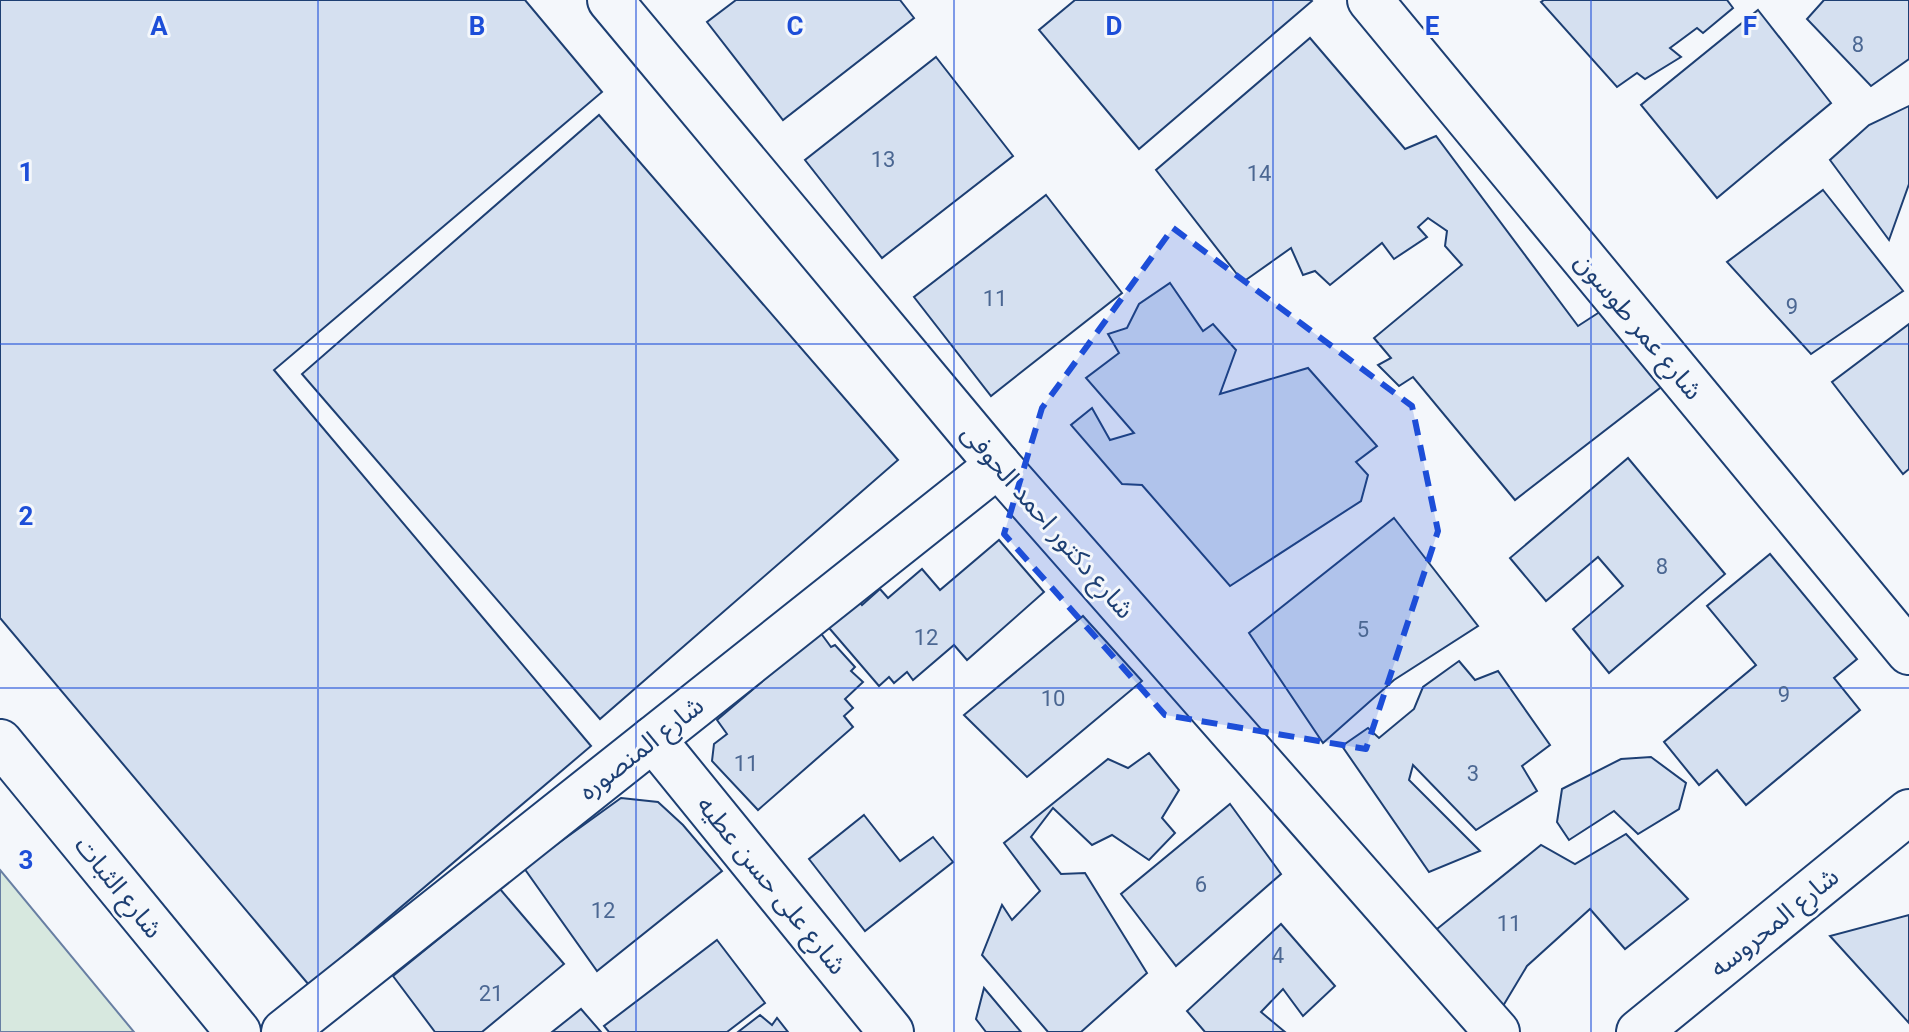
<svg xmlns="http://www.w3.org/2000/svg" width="1909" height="1032" viewBox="0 0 1909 1032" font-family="Roboto,'Noto Sans Arabic',sans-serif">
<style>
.green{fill:#d7e8df;stroke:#687fa3;stroke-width:2}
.building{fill:#d5e0f0;stroke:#1d3f73;stroke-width:2}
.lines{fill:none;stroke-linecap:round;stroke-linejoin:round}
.minor-casing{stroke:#1d3f73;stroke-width:48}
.minor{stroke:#f4f7fb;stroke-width:44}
.marked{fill:#1d4ed8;fill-opacity:0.2;stroke:#1d4ed8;stroke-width:6;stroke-dasharray:16 10;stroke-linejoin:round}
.grid{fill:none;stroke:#1d4ed8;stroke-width:2;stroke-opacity:0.55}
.labels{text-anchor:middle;stroke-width:6;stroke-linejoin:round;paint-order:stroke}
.number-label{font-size:22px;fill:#4b6792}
.street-label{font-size:26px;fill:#1d3f73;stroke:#f4f7fb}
.grid-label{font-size:26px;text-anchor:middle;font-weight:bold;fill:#1d4ed8;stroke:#f4f7fb;stroke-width:6;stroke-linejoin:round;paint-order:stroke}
</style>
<rect width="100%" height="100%" fill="#f4f7fb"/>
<!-- green -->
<path class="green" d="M 0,870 L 134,1032 L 0,1032 Z"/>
<!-- building -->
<g class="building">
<path d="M 0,0 L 525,0 L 602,92 L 274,370 L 591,746 L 309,985 L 0,618 Z"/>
<path d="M 736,0 L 900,0 L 914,18 L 783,120 L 707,22 Z"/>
<path d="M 1075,0 L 1311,0 L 1312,1 L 1139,149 L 1039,30 Z"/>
<path d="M 1544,0 L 1727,0 L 1733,8 L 1703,33 L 1697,28 L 1670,48 L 1681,57 L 1645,79 L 1637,73 L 1617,87 L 1541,2 Z"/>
<path d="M 1824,0 L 1909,0 L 1909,59 L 1871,86 L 1807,19 Z"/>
<path d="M 1758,10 L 1831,103 L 1717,198 L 1641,105 Z"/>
<path d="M 1310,38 L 1405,149 L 1436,136 L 1578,326 L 1612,304 L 1669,381 L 1515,500 L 1413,377 L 1399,386 L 1378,365 L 1391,358 L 1374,338 L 1462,265 L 1445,246 L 1447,231 L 1428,218 L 1418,227 L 1427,237 L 1394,259 L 1382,243 L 1330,285 L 1315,271 L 1303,275 L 1291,248 L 1243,282 L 1156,170 Z"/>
<path d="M 936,57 L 1013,156 L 882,258 L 805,160 Z"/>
<path d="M 1909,106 L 1909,184 L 1889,240 L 1830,160 L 1869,125 Z"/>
<path d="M 599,115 L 898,460 L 600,719 L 302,374 Z"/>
<path d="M 1823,190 L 1903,291 L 1811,354 L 1727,262 Z"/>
<path d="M 1046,195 L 1122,293 L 991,396 L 914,297 Z"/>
<path d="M 1170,283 L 1203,331 L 1213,324 L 1236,350 L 1220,394 L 1308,368 L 1377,446 L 1356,462 L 1368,475 L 1361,501 L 1230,586 L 1142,485 L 1122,484 L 1071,425 L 1092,408 L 1110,440 L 1134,433 L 1086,378 L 1119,353 L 1108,334 L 1127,328 L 1139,304 Z"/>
<path d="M 1909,324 L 1909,469 L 1903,474 L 1832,382 Z"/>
<path d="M 1628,458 L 1725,574 L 1609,673 L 1573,629 L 1623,586 L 1598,557 L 1546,601 L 1510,558 Z"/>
<path d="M 1394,518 L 1478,626 L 1394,680 L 1323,743 L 1249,633 Z"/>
<path d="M 999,540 L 1044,592 L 967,660 L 954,645 L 913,680 L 907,672 L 894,683 L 889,677 L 879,686 L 824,622 L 854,596 L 862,605 L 880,589 L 888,598 L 922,569 L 940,590 Z"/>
<path d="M 1770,554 L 1857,659 L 1834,678 L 1860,710 L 1746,805 L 1717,770 L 1699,785 L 1664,742 L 1756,665 L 1707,606 Z"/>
<path d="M 1083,616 L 1142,681 L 1027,777 L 964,715 Z"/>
<path d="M 820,632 L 831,647 L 835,645 L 855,667 L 851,671 L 863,682 L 845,699 L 853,708 L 844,716 L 853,727 L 758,810 L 712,761 L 714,744 L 727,734 L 717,720 Z"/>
<path d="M 1459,661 L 1475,680 L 1498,671 L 1550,745 L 1522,766 L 1537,791 L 1476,830 L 1413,765 L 1409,780 L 1480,851 L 1429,872 L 1342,746 L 1368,728 L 1379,738 L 1414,709 L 1423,687 Z"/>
<path d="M 1149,753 L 1179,790 L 1162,818 L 1175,833 L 1149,860 L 1112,835 L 1092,845 L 1053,808 L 1031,837 L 1061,874 L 1085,873 L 1147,973 L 1081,1032 L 1048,1032 L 982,955 L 1002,905 L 1012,920 L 1040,891 L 1004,843 L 1108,759 L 1128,768 Z"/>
<path d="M 1651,757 L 1686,783 L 1679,809 L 1638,834 L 1614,811 L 1569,840 L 1557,822 L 1562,789 L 1621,759 Z"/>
<path d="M 621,798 L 658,802 L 683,825 L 722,871 L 597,971 L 524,868 Z"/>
<path d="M 1230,804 L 1281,874 L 1176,966 L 1121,894 Z"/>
<path d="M 864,815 L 900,861 L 933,837 L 953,862 L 865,931 L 809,859 Z"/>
<path d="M 1626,834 L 1688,899 L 1625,949 L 1590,909 L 1527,966 L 1497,1016 L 1427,937 L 1541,845 L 1575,864 Z"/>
<path d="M 500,889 L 564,964 L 482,1032 L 435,1032 L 393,976 Z"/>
<path d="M 1909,915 L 1909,1023 L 1830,936 Z"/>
<path d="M 1281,924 L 1335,986 L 1303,1016 L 1283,989 L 1261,1012 L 1285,1032 L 1205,1032 L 1187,1011 Z"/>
<path d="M 717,940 L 765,1003 L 727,1032 L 609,1032 L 604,1026 Z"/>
<path d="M 984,988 L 1021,1032 L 986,1032 L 976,1019 Z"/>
<path d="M 581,1009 L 601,1032 L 552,1032 Z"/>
<path d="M 760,1015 L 772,1025 L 777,1018 L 788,1032 L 738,1032 Z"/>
</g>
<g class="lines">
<defs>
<g id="minor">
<path d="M 610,0 L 998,465 L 1497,1032"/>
<path d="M 1370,0 L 1909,652"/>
<path d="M 653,739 L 891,1032"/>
<path d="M 0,742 L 238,1032"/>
<path d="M 284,1032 L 998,465"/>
<path d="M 1639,1032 L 1909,812"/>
</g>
</defs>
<!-- minor casing -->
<use href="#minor" class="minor-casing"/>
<!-- minor -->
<use href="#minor" class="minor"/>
</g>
<!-- marked area -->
<path class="marked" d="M 1173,228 L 1412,406 L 1438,531 L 1366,749 L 1165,715 L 1004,534 L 1042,408 Z"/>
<!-- grid -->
<path class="grid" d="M 318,0 L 318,1032M 636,0 L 636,1032M 954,0 L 954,1032M 1273,0 L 1273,1032M 1591,0 L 1591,1032M 0,344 L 1909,344M 0,688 L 1909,688"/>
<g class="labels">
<!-- number labels -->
<g class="number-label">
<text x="1858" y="52">8</text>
<text x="883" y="167">13</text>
<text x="1259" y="181">14</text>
<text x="995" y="306">11</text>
<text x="1792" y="314">9</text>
<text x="1662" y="574">8</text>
<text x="1363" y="637">5</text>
<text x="926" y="645">12</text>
<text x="1784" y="702">9</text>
<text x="1053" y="706">10</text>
<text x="746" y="771">11</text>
<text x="1473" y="781">3</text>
<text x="1201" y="892">6</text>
<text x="603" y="918">12</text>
<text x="1509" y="931">11</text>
<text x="1278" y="963">4</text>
<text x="491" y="1001">21</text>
</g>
<!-- street labels -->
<g class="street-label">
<text transform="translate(1639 326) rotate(50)" y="9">شارع عمر طوسون</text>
<text transform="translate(1048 521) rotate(49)" y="9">شارع دكتور احمد الحوفى</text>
<text transform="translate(641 748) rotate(-38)" y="9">شارع المنصوره</text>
<text transform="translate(772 885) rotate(51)" y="9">شارع على حسن عطيه</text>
<text transform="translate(119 887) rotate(51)" y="9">شارع الثبات</text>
<text transform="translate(1774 922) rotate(-39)" y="9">شارع المحروسه</text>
</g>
</g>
<g class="grid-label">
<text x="159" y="35">A</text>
<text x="477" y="35">B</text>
<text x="795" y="35">C</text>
<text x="1114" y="35">D</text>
<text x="1432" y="35">E</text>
<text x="1750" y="35">F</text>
<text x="26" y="181">1</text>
<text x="26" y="525">2</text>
<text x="26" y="869">3</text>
</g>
</svg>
